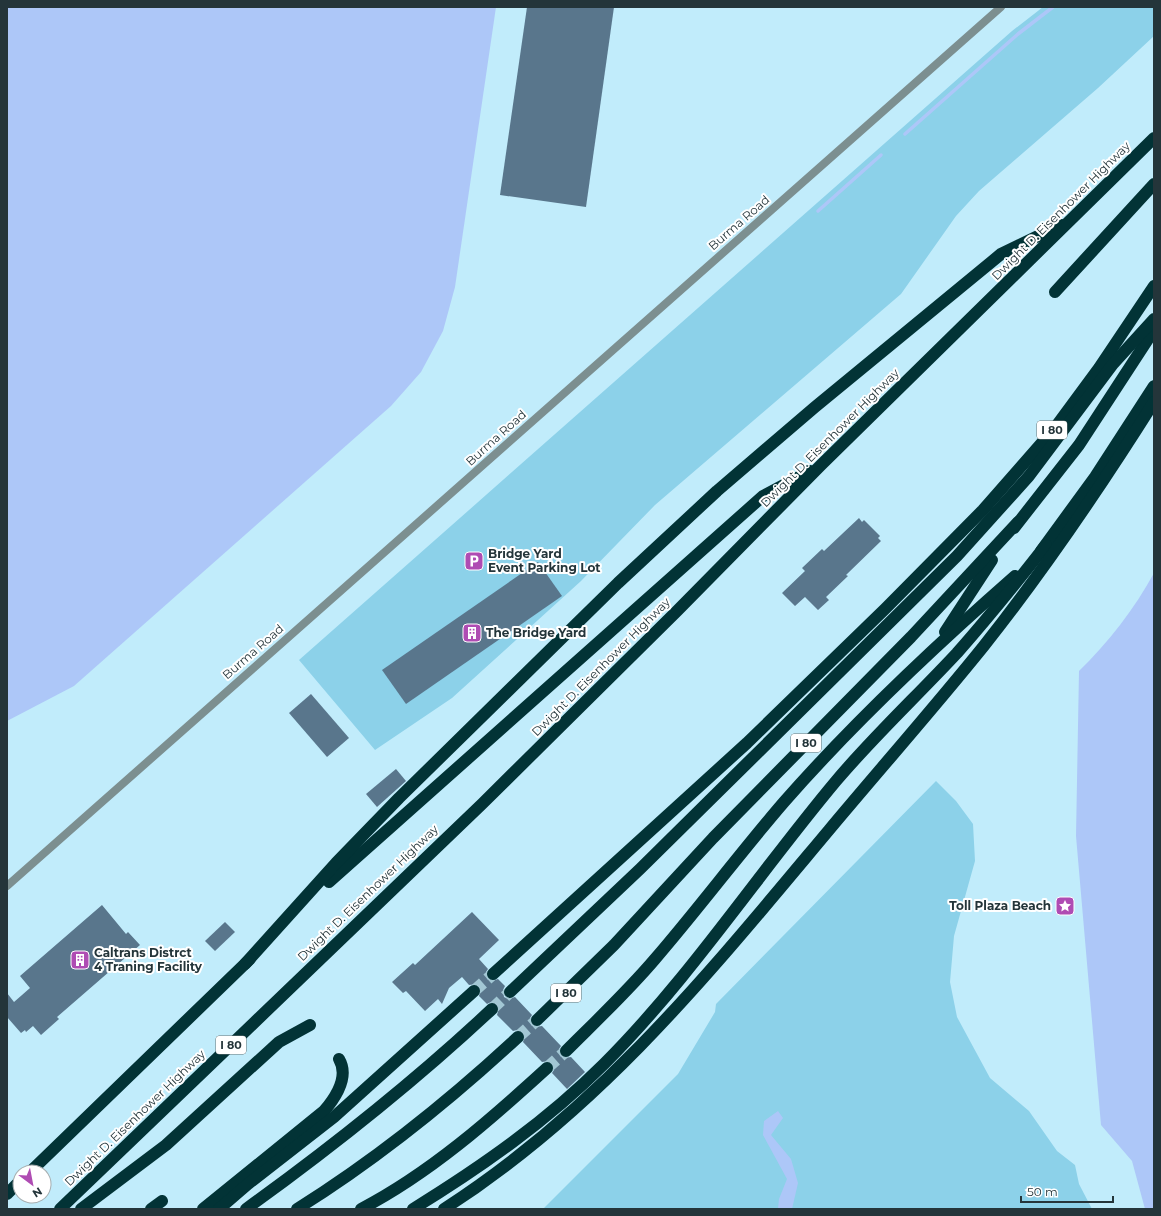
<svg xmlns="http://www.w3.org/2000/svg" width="1161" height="1216" viewBox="0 0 1161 1216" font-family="Montserrat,sans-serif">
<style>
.green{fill:#8cd1e9}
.water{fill:#adc7f8}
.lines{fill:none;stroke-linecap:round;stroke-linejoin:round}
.stream{stroke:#adc7f8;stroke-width:3.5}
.building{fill:#59768c}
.motorway-tunnel{stroke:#a2c7d4;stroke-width:12;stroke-dasharray:12 6;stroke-linecap:butt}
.minor{stroke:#7c8f90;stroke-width:8}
.motorway{stroke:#023336;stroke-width:12}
.labels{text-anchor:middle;stroke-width:4;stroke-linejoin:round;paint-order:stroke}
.shield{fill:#fff;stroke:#667275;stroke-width:1}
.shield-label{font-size:11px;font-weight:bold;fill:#24353a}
.street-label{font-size:12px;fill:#24353a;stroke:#fff}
.poi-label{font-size:12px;font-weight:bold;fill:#24353a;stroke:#fff;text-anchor:start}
</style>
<rect width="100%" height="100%" fill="#c1ecfb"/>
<!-- green -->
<g class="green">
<path d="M 1043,7 L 1154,7 L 1154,36 L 1098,88 L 979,191 L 956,216 L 901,294 L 655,505 L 581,581 L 452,698 L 375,750 L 299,660 L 1012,31 Z"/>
<path d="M 936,781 L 956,801 L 973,824 L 975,861 L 954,936 L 950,982 L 957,1017 L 990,1078 L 1029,1111 L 1057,1151 L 1075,1165 L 1079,1184 L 1092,1209 L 543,1209 L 678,1074 L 715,1012 L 716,1004 Z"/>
</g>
<!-- water -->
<g class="water">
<path d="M 7,7 L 496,7 L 455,287 L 443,331 L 421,372 L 391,406 L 74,686 L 7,721 Z"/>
<path d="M 1154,573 L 1154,1209 L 1145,1209 L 1132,1161 L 1101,1125 L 1076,836 L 1079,671 C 1108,643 1135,608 1154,573 Z"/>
<path d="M 778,1111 L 783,1118 L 771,1135 L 791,1159 L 798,1183 L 792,1209 L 778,1209 L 779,1199 L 787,1179 L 763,1135 L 764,1121 Z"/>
</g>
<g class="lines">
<!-- stream -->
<g class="stream">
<path d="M 905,134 L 1018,34 L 1053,7"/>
<path d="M 818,211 L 881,155"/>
</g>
</g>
<!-- building -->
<g class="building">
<path d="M 527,7 L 614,7 L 586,207 L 500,195 Z"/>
<path d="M 859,518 L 862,522 L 864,520 L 880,536 L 878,538 L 881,541 L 846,575 L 848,576 L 826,597 L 829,600 L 818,610 L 805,597 L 795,606 L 782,593 L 805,571 L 802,568 L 822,549 L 824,551 Z"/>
<path d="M 538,562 L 562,596 L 406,704 L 382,670 Z"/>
<path d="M 311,694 L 349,738 L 327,757 L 289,713 Z"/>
<path d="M 396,769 L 406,781 L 377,807 L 366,794 Z"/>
<path d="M 102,905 L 126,934 L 128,932 L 140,945 L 57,1017 L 59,1019 L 41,1035 L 33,1026 L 26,1032 L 25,1030 L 21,1033 L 7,1017 L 7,993 L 14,1002 L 30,988 L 20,976 Z"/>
<path d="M 472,912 L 499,940 L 479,959 L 488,969 L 486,972 L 487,979 L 491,981 L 498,979 L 505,986 L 503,990 L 504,997 L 508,999 L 515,997 L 532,1015 L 530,1018 L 531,1025 L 535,1027 L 542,1026 L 561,1046 L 559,1049 L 560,1056 L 564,1058 L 571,1057 L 585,1072 L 567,1089 L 552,1073 L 554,1070 L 553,1063 L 549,1061 L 542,1062 L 523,1042 L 525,1036 L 523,1032 L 517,1030 L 513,1031 L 497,1015 L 499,1008 L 497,1004 L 491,1002 L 487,1004 L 479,996 L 481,989 L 477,984 L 469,985 L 462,977 L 449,988 L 442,1004 L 438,999 L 425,1011 L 406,991 L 403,993 L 392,982 L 413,963 L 415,965 Z"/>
<path d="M 225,922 L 235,932 L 215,951 L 205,941 Z"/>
</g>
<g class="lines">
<!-- motorway-tunnel -->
<g class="motorway-tunnel">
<path d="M 474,991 L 493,974"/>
<path d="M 492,1009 L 510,992"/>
<path d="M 518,1037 L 537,1020"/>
<path d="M 547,1068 L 566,1051"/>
</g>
<!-- minor -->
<path class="minor" d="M 7,886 L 1001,7"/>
<!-- motorway -->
<g class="motorway">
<path d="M 1055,292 L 1154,184"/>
<path d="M 1014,528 L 1079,445 L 1154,330"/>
<path d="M 1041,551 L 1095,477 L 1154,386"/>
<path d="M 945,632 L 992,560"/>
<path d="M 329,882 L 763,496 L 810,471"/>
<path d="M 245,964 L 336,863 L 399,798 L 618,583 L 717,491 L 815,407 L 1001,254 L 1061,225"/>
<path d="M 493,974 L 747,743 L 885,609 L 983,510 L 1054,429 L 1099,368 L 1154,286"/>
<path d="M 510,992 L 640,869 L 957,556 L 1029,476 L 1113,364 L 1154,319"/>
<path d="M 537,1020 L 614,945 L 713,838 L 911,637 L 1018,522"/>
<path d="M 566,1051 C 596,1021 627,992 655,959 C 699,908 740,853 784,802 C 855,721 934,647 1015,576"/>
<path d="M 30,1172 L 250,959"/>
<path d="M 7,1194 L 20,1181"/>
<path d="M 60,1209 L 482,804 L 677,611 L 821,465 L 1154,138"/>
<path d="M 81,1209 L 166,1145 L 279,1042 L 310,1025"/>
<path d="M 151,1209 L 162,1201"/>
<path d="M 203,1209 L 324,1111 C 336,1097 349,1076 339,1059"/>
<path d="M 219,1209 L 248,1184 L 334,1117 L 474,991"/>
<path d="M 246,1209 C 332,1147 414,1082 492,1009"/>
<path d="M 297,1209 C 377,1159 449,1101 518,1037"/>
<path d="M 361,1209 C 430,1173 490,1120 547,1068"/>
<path d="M 413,1209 C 481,1167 547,1121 604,1064 C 690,978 758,874 836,781 C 874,736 917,696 957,653 C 988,618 1017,582 1046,545"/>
<path d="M 444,1209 C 602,1107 710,972 829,830 C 880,769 933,709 983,647 C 1045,569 1101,486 1154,402"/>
</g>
</g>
<!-- icons -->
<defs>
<symbol id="parking-square" viewBox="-11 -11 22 22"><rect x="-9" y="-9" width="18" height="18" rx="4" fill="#af4cb3" stroke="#fff"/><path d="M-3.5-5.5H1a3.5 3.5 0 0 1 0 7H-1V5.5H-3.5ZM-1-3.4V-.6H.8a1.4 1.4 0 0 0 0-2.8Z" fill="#fff"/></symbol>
<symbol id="building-square" viewBox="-11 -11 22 22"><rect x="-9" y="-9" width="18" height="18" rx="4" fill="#af4cb3" stroke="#fff"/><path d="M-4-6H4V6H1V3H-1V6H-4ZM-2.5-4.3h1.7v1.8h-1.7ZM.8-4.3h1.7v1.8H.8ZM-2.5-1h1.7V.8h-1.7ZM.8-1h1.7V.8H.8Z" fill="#fff"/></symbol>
<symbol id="sight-square" viewBox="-11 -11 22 22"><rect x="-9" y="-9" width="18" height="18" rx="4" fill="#af4cb3" stroke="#fff"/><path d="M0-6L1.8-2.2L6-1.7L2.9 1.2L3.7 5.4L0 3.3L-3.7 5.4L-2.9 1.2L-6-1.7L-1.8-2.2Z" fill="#fff"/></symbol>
</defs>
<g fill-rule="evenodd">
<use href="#parking-square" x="463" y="550" width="22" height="22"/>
<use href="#building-square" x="461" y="622" width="22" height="22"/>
<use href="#sight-square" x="1054" y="895" width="22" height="22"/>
<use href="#building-square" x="69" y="949" width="22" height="22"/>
</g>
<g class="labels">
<!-- shield labels -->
<g class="shield">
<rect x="1037" y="421" width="30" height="18" rx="3"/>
<rect x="791" y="734" width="30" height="18" rx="3"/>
<rect x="551" y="984" width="30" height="18" rx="3"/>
<rect x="216" y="1036" width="30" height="18" rx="3"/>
</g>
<g class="shield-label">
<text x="1052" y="434">I 80</text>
<text x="806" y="747">I 80</text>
<text x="566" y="997">I 80</text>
<text x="231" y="1049">I 80</text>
</g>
<!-- street labels -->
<g class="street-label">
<text transform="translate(1061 211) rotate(-45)" y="4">Dwight D. Eisenhower Highway</text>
<text transform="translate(739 223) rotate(-41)" y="4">Burma Road</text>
<text transform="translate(496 438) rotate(-42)" y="4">Burma Road</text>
<text transform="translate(830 438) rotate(-45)" y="4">Dwight D. Eisenhower Highway</text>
<text transform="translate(253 652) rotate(-41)" y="4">Burma Road</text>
<text transform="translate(601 667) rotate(-45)" y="4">Dwight D. Eisenhower Highway</text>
<text transform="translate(368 893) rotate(-44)" y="4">Dwight D. Eisenhower Highway</text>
<text transform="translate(135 1118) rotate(-44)" y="4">Dwight D. Eisenhower Highway</text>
</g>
<!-- poi labels -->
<g class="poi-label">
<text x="488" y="558">Bridge Yard<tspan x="488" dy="14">Event Parking Lot</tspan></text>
<text x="486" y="637">The Bridge Yard</text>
<text x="1051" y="910" text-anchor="end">Toll Plaza Beach</text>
<text x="94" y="957">Caltrans Distrct<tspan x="94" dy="14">4 Traning Facility</tspan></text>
</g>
</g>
<!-- border -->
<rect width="1161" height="1216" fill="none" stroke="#24353a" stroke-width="16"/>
<!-- north arrow -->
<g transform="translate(32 1184) rotate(148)"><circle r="19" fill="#ffffff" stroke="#a7aeb0"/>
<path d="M0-3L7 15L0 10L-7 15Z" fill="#af4cb3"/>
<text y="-6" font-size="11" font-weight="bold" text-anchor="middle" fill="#24353a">N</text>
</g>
<!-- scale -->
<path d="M1021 1196v6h92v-6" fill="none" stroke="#24353a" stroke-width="2"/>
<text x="1027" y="1196" font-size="12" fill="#24353a" stroke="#ffffff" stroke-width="3" paint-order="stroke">50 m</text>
</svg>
